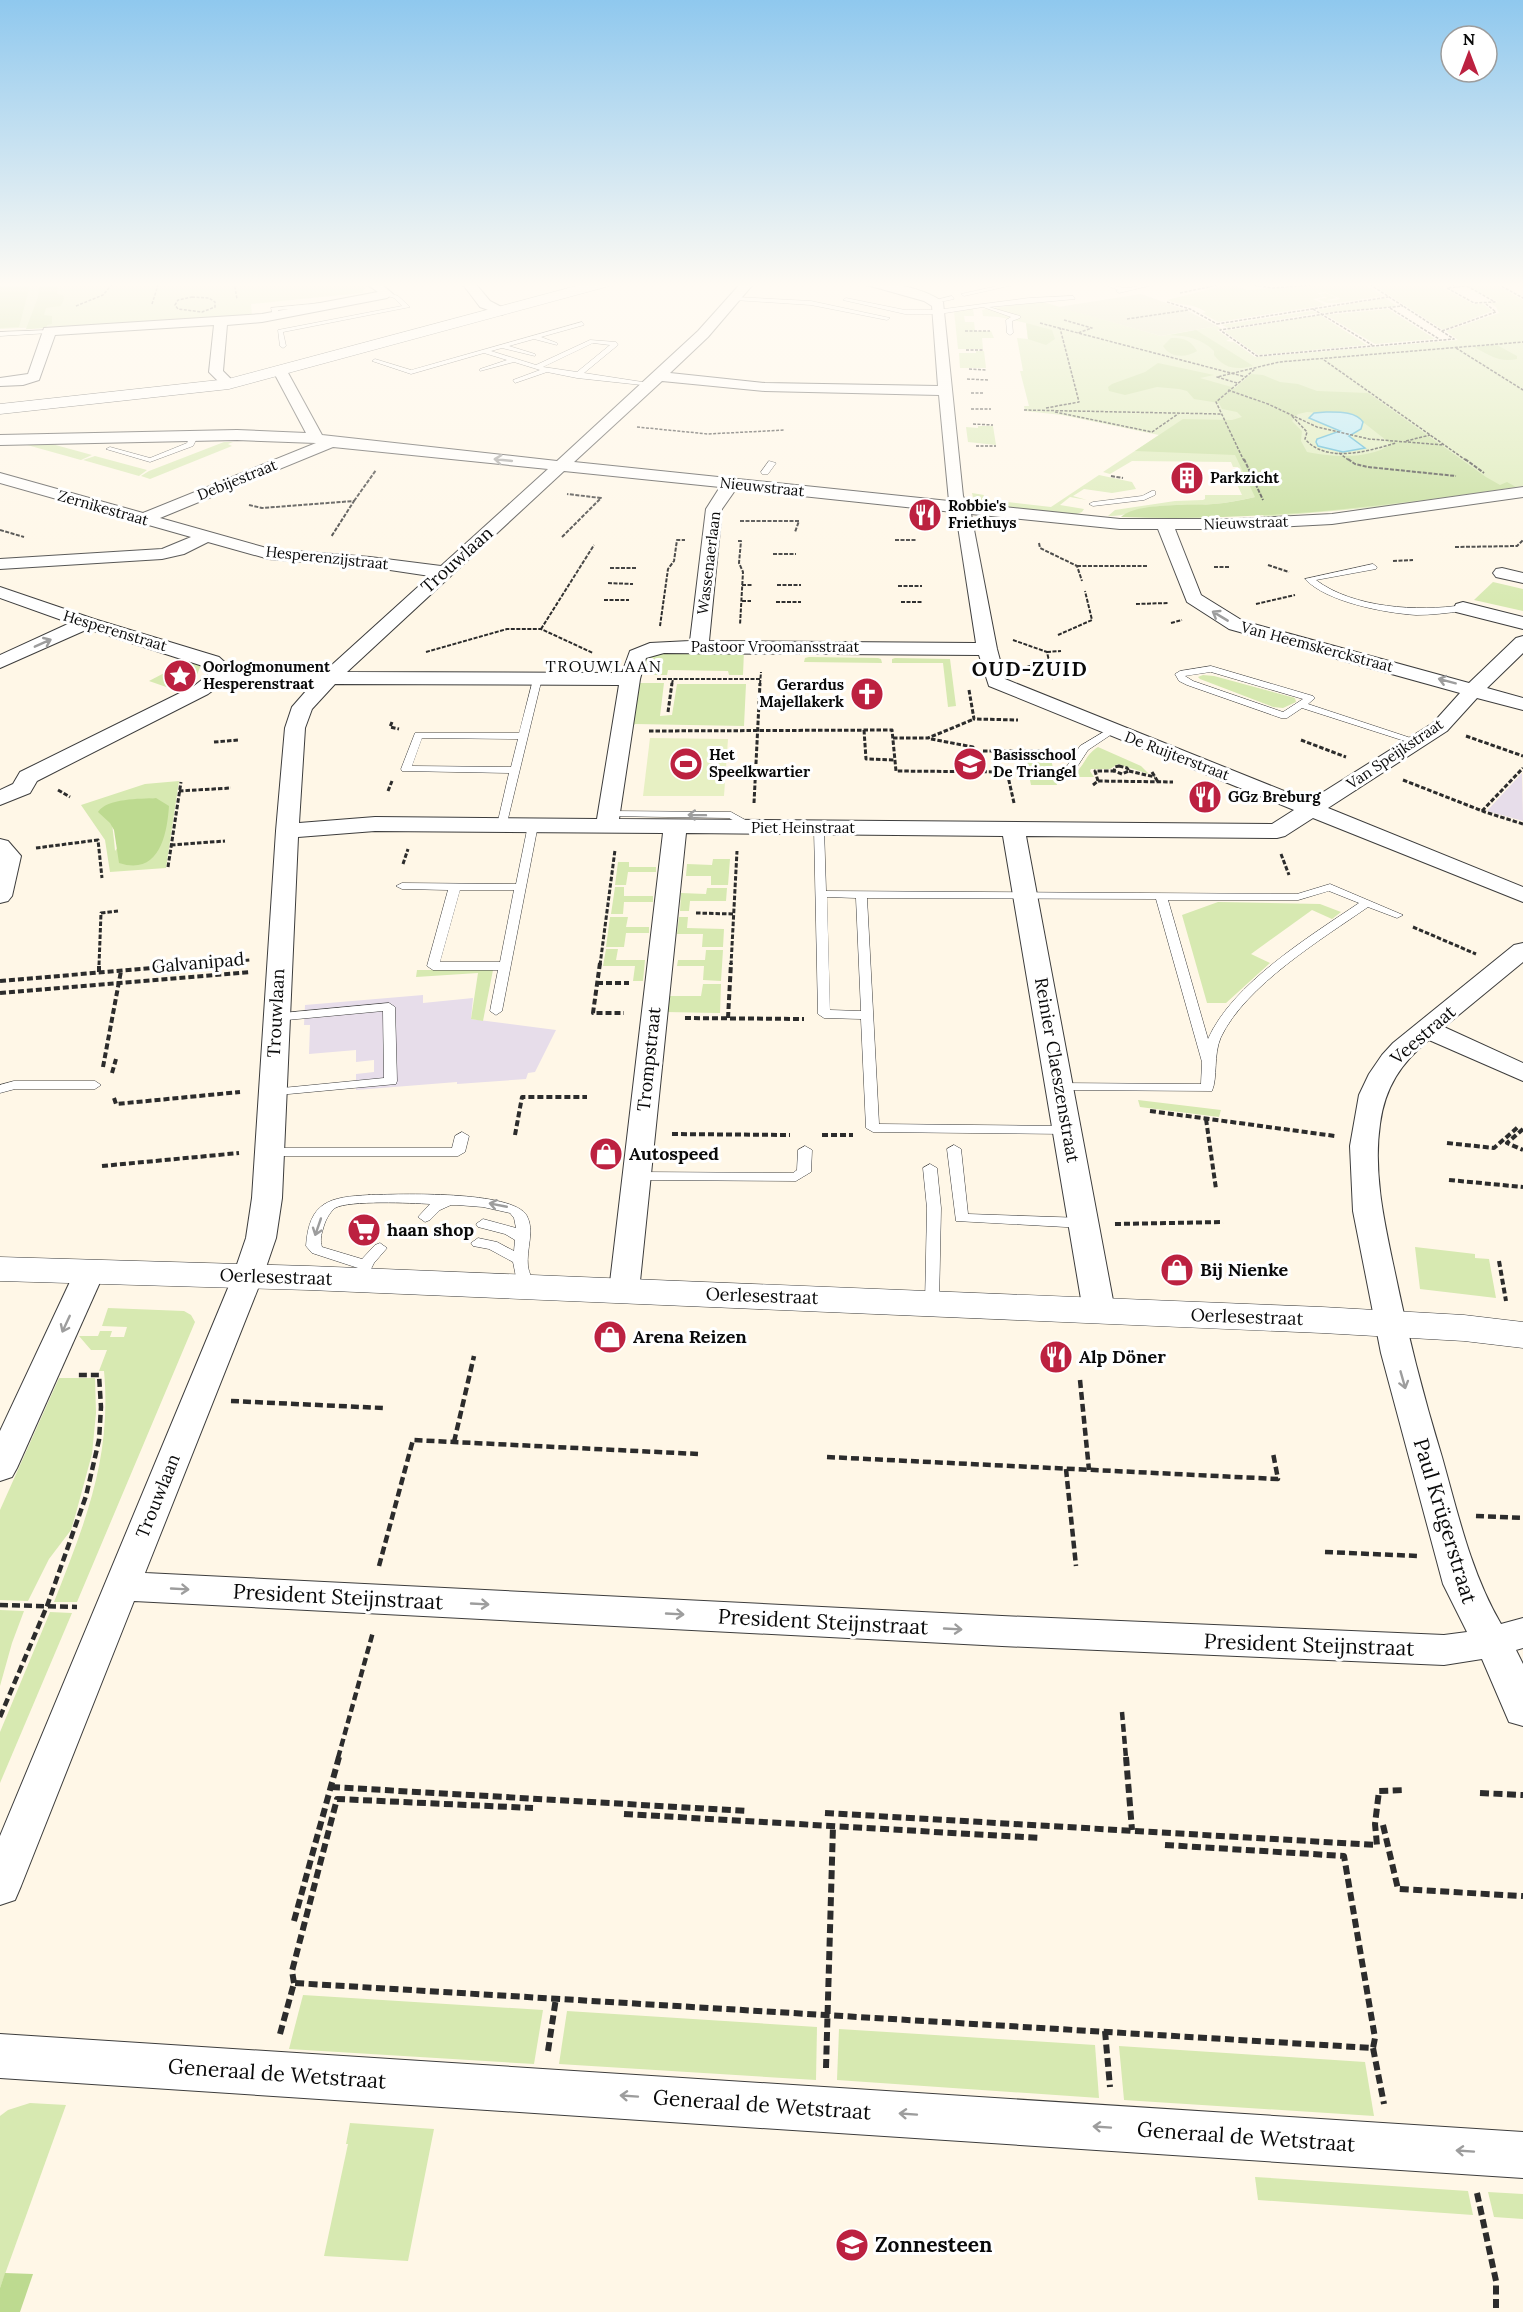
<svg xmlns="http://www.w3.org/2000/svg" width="1523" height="2312" viewBox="0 0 1523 2312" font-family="Lora,serif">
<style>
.industrial{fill:#e7ddea}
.green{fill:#d7e9b1;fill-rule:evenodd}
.forest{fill:#bdda90;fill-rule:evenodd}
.cemetery{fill:#d9dfba}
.pitch{fill:#e7f0c3}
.water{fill:#abe6f7;stroke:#31a8cf;stroke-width:1.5}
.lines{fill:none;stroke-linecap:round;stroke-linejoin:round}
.service-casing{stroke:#3d3d3d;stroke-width:1}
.minor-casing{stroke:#3d3d3d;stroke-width:2}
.tertiary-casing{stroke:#3d3d3d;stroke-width:1}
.path-far5{stroke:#2c2c2c;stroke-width:1.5;stroke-dasharray:3 1.5;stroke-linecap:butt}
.path-far4{stroke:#2c2c2c;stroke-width:2;stroke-dasharray:4 1.5;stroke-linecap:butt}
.path-far3{stroke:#2c2c2c;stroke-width:3;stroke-dasharray:4.5 2;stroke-linecap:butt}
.path-far2{stroke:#2c2c2c;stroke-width:4;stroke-dasharray:6 3;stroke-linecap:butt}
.path-far1{stroke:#2c2c2c;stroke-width:4.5;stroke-dasharray:8 4;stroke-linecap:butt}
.path{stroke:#2c2c2c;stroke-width:6;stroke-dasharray:9 4.5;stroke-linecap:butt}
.service{fill:#fff;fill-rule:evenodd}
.minor{fill:#fff;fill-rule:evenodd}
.tertiary{fill:#fff;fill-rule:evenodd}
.oneway{stroke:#9d9d9d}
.labels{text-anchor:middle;stroke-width:6;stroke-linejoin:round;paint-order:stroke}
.far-poi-label{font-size:15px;font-weight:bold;fill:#0a0a0a;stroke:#fff;text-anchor:start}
.far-street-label{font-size:15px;fill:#0a0a0a;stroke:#fff}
.far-neighbourhood-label{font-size:16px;letter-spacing:1.5px;fill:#0a0a0a;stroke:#fff}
.street-label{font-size:18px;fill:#0a0a0a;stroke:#fff}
.poi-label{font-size:18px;font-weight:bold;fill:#0a0a0a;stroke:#fff;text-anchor:start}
.far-district-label{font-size:20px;font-weight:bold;letter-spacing:1.5px;fill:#0a0a0a;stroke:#fff}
.near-street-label{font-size:21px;fill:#0a0a0a;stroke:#fff}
.near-poi-label{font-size:21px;font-weight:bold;fill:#0a0a0a;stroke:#fff;text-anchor:start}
</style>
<rect width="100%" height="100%" fill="#fff7e7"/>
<!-- industrial -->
<g class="industrial">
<path d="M 1522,773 L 1523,821 L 1487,811 L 1497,800 Z"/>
<path d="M 423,995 L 423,1003 L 473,998 L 471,1019 L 556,1030 L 535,1072 L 528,1073 L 526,1079 L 457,1084 L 457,1082 L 356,1090 L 356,1074 L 374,1072 L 374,1060 L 356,1062 L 356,1050 L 309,1054 L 310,1025 L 304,1025 L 305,1005 Z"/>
</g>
<!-- green -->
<g class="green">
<path d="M 0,282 L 364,282 L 365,286 L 377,288 L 379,292 L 378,294 L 365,297 L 360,295 L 378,290 L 366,286 L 362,293 L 251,304 L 252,316 L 250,317 L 0,329 Z"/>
<path d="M 1361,282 L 1383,296 L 1337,303 L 1327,303 L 1317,299 L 1327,298 L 1320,294 L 1325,293 L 1337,298 L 1327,300 L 1329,301 L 1341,299 L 1325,292 L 1317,293 L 1324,297 L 1313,299 L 1326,305 L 1218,322 L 1202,313 L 1206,312 C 1194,303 1180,306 1167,300 L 1230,284 L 1248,290 Z"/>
<path d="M 1369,282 L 1445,282 L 1453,286 L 1443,288 L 1473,304 L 1483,304 L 1492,311 L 1443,330 Z"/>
<path d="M 1451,282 L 1491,282 L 1523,300 L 1523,486 L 1390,506 L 1264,517 L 1255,497 C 1241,500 1227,503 1213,504 C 1193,506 1173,504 1153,507 C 1137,510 1123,517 1108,516 L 1115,510 L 1175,501 L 1203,500 L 1205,499 L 1205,495 L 1242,495 L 1235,480 L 1240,480 L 1238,475 L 1242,475 L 1238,467 L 1233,467 L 1231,462 L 1132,461 L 1110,474 L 1103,472 L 1159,435 L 1062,415 L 1025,411 L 1024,406 L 1029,406 L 1020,371 L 1023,371 L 1017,338 L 1028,339 L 1026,323 L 999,317 L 983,316 L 982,310 L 1039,301 L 1161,336 L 1217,326 L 1222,329 L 1217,330 L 1230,339 L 1226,341 L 1234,342 L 1255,357 L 1458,340 L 1446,331 L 1499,313 L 1496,307 L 1490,303 L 1498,302 L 1469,286 L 1458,286 Z"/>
<path d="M 1385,298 L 1397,306 L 1323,313 L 1317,310 Z"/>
<path d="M 973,309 L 974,316 L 964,316 L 965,322 L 974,322 L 975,331 L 991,331 L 994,338 L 982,338 L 983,349 L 958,349 L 954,311 Z"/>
<path d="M 1388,309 L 1435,339 L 1375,344 L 1326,315 Z"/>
<path d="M 1312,311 L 1318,313 L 1228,328 L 1222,325 Z"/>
<path d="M 1320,315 L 1367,345 L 1258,355 L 1224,331 Z"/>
<path d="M 976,351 L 984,351 L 986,368 L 960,368 L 959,353 L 976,353 Z"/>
<path d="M 978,426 L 993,426 L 996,445 L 968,442 L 966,427 L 978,428 Z"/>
<path d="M 41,441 L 92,455 L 81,460 L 27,445 Z"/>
<path d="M 224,442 L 233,442 L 228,444 L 232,446 L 150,479 L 141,476 L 149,471 Z"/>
<path d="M 95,456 L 147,470 L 139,476 L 83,460 Z"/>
<path d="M 1099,475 L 1132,482 L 1136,489 L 1112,493 L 1084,489 L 1073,496 L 1087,500 L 1070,497 L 1060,505 L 1084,509 L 1082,512 L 1074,515 L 980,504 L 974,502 L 972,493 L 984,495 L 982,499 L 1051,507 Z"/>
<path d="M 1493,582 L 1523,589 L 1523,611 L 1474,600 Z"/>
<path d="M 744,651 L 743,675 L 729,675 L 728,671 L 668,670 L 667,675 L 642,675 L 645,659 L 659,652 Z"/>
<path d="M 809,657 L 878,658 L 881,659 L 882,663 L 804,662 L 805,658 Z"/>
<path d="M 895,658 L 950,659 L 956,706 L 948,707 L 943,663 L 892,663 L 892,659 Z"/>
<path d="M 189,660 L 201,665 L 196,677 L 172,689 L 149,681 Z"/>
<path d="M 1203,675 L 1214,676 L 1295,698 L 1296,702 L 1283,708 L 1273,707 L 1200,679 L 1198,677 Z"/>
<path d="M 639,683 L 664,683 L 660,716 L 672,715 L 677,684 L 746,684 L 744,726 L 635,724 L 632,727 Z"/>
<path d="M 1098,747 L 1141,766 L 1149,774 L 1118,764 L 1110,769 L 1091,769 L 1090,771 L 1094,777 L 1069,777 C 1084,770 1084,755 1098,747 Z"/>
<path d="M 1025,755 L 1050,755 L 1057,785 L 1031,785 Z"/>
<path d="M 179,781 L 166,868 L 110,872 L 105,840 L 81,805 L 145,784 ZM 156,798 L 115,851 C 114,833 110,821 113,804 Z"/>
<path d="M 713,859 L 730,859 L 728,885 L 711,885 L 711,876 L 686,876 L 687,864 L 712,865 Z"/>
<path d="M 618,862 L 629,862 L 629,867 L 656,867 L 656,872 L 628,872 L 626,885 L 615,885 Z"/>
<path d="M 615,887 L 624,887 L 624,896 L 653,896 L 653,902 L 624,902 L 623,914 L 611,914 Z"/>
<path d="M 707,888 L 727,888 L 726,901 L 690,901 L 689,911 L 680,911 L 681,893 L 706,894 Z"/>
<path d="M 1218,902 L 1320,904 L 1341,912 L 1332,919 L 1312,910 L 1251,954 L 1270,963 L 1226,1003 L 1207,1003 L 1182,915 Z"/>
<path d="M 610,917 L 628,917 L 626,927 L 649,927 L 649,933 L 626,933 L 624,947 L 606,947 Z"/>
<path d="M 679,917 L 688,917 L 687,928 L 724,929 L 723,947 L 702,947 L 703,934 L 677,934 Z"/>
<path d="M 606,949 L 618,949 L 616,960 L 645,960 L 643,981 L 633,981 L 635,966 L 603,966 Z"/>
<path d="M 706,950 L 723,950 L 721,981 L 703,980 L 704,966 L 677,966 L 678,960 L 705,960 Z"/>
<path d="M 417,970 L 493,970 L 483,1021 L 471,1019 L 478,973 L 416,977 Z"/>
<path d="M 703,984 L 721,984 L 720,1013 L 666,1012 L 668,996 L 701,996 Z"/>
<path d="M 1138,1100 L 1221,1110 L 1219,1117 L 1140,1107 Z"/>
<path d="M 1415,1247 L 1475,1254 L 1475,1258 L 1489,1259 L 1496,1298 L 1420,1289 Z"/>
<path d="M 108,1308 L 184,1311 L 191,1315 L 195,1322 L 77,1602 L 54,1602 C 85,1523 112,1458 104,1371 L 99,1371 L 107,1350 L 91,1350 L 79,1336 L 98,1336 L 100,1331 L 112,1331 L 110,1337 L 124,1337 L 127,1327 L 102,1326 Z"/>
<path d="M 59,1378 L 95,1378 L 96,1413 L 92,1454 L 76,1513 L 71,1530 L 49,1559 L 28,1601 L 0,1600 L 0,1510 Z"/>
<path d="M 0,1610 L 24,1611 L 12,1643 L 0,1686 Z"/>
<path d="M 50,1612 L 72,1613 L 0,1783 L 0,1732 Z"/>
<path d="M 303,1995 L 543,2010 L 534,2064 L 289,2049 Z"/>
<path d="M 567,2011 L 817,2027 L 816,2080 L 559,2064 Z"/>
<path d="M 839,2029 L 1095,2045 L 1099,2098 L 837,2080 Z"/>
<path d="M 1119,2046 L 1365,2062 L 1374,2116 L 1124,2100 Z"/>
<path d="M 30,2103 L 66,2105 L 0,2288 L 0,2116 L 8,2110 Z"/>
<path d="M 350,2123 L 434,2129 L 408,2261 L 324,2256 L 348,2144 L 346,2144 Z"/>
<path d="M 1255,2177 L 1468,2191 L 1473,2215 L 1258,2200 Z"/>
<path d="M 1488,2192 L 1523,2194 L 1523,2219 L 1494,2217 Z"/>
</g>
<!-- forest -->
<g class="forest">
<path d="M 0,282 L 31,282 L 19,327 L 0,328 Z"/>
<path d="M 40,282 L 58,282 L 57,294 L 63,295 L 64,299 L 61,306 L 46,308 L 44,315 L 52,316 L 52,324 L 47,325 L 46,328 L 0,331 L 26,329 L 38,297 Z"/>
<path d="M 1026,323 L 1052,330 L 1055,339 L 1046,345 L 1028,339 Z"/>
<path d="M 1196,330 L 1247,362 L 1253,366 C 1236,370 1225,369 1214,355 L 1214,351 C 1201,338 1187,336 1170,335 Z"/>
<path d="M 1171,338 C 1185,338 1190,340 1197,351 C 1186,358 1170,358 1163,346 Z"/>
<path d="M 1497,345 L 1517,356 L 1517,359 C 1500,363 1489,355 1474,347 Z"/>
<path d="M 1158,363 L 1214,375 L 1200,378 L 1235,388 L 1251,374 L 1263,375 L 1280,382 L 1298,384 L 1317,391 L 1368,393 L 1486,477 L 1500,485 L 1507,482 L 1516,487 C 1384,507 1255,522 1121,517 C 1136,502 1193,506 1213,504 C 1227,503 1242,500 1255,497 L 1235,455 L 1135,451 L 1183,419 L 1232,420 L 1242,417 L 1237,412 L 1222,409 L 1219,403 L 1194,399 L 1187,391 L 1179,389 L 1157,387 L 1125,395 L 1109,391 L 1108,387 L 1112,384 L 1145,372 ZM 1307,412 L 1354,415 L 1391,444 C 1370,460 1331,457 1307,452 L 1301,441 L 1302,431 L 1292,421 L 1298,414 Z"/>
<path d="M 156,798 L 169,806 C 167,835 159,876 119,863 L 114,830 L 110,823 L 98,812 C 107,798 140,799 156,798 Z"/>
<path d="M 5,2273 L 33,2274 L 20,2312 L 0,2312 L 0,2288 Z"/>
</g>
<!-- cemetery -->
<path class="cemetery" d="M 1141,294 L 1186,310 L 1217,326 L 1161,336 L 1058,307 Z"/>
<!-- pitch -->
<path class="pitch" d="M 650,738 L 728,739 L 724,796 L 643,796 Z"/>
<!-- water -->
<path class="water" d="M 1326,412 C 1338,412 1356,411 1363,422 L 1361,429 L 1349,436 L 1365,448 L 1343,452 L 1318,446 L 1316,442 L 1317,439 L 1340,431 L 1309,418 L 1314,413 Z"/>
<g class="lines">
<defs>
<g id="service">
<path d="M 996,282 L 1006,282 L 1013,285 L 964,296 L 961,294 L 1002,285 Z"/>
<path d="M 1098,282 C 1108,282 1117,288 1126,288 C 1139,287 1152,282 1165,282 L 1119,293 L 1116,291 L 1118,290 Z"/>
<path d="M 387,292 L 398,296 L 410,307 L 283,332 L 286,346 L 283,348 L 280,346 L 278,330 L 402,306 L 394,298 L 385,295 Z"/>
<path d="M 952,296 L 954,299 L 935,303 L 932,301 Z"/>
<path d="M 1073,296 L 1075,299 L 989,307 L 1020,316 L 1020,318 L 1012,321 L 1013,333 L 1010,335 L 1007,333 L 1006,320 L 1011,317 L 983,307 L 939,314 L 905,314 L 843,300 L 846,298 L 905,310 L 936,310 L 1029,298 Z"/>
<path d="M 736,297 L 811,301 L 890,318 L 887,320 L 811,305 L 734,300 Z"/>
<path d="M 332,302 L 334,305 L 278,310 L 279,315 L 276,317 L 273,315 L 271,308 Z"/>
<path d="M 582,322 L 584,325 L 541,337 L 557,343 L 557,345 L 534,339 L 509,346 L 535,354 L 535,356 L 502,348 L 491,351 L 536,365 L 590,340 L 616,342 L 618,345 L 584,373 L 649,383 L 651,386 L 577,378 L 547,372 L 515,383 L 513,380 L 540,370 L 514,362 L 480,371 L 480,369 L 507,360 L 484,353 L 411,374 L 372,361 L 375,359 L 411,370 ZM 593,343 L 610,345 L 577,372 L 543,367 Z"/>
<path d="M 51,330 L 49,333 L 0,336 L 0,332 Z"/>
<path d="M 191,434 L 198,436 L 193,446 L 150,462 L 106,449 L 110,447 L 150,458 L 187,443 Z"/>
<path d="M 769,461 L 776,463 L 768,474 L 762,474 L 761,472 Z"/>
<path d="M 1152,491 L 1155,491 L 1155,495 L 1144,500 L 1093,506 L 1089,504 L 1093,502 L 1142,496 Z"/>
<path d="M 1373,564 L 1377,567 L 1376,569 L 1316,580 C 1353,608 1418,612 1463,605 L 1467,608 L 1463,611 C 1447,613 1432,615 1416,615 C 1385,613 1326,602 1305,579 Z"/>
<path d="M 1211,666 L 1313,696 L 1315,698 L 1308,704 L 1423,742 L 1422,744 L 1414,744 L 1302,708 L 1287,718 L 1281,718 L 1187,685 L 1179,681 L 1175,674 L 1180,671 ZM 1211,672 L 1303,699 L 1283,712 L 1193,681 L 1185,676 Z"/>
<path d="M 534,676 L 542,678 L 506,827 L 498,827 L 497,825 L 509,773 L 402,771 L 401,769 L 415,733 L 519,733 ZM 422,738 L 518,739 L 511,767 L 412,766 Z"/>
<path d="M 1112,727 L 1115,728 L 1115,732 L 1088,750 L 1075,770 L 1050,775 L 1050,771 L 1067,766 L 1080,746 Z"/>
<path d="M 609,811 L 731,812 L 758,827 L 757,829 L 749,829 L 729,818 L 605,816 L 605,812 Z"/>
<path d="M 533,822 L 538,825 L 502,1011 L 496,1015 L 490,1011 L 498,970 L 433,970 L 427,966 L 448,890 L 402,889 L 396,886 L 402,883 L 516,884 L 528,825 ZM 460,890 L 514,890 L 500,962 L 440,962 Z"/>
<path d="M 819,825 L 824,828 L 826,891 L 1297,894 L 1330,884 L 1403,915 L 1397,918 L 1368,907 C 1322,939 1246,985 1221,1037 C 1213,1055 1218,1077 1212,1091 L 1060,1090 L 1055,1089 L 1054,1086 L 1055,1083 L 1201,1084 L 1202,1062 L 1156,899 L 867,898 L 879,1124 L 1068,1126 L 1075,1130 L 1068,1134 L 873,1132 L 866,1128 L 861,1019 L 824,1018 L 818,1014 L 814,828 ZM 1329,891 L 1359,903 C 1310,936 1232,984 1208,1039 L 1168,900 L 1298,900 ZM 827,897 L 856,898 L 861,1011 L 830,1010 Z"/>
<path d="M 389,1003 L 395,1007 L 397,1081 L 396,1084 L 267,1096 L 266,1093 L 272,1089 L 384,1078 L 383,1011 L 276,1021 L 272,1020 L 270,1017 L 272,1014 Z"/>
<path d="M 14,1081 L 95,1081 L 101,1085 L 95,1089 L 15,1089 L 0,1093 L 0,1085 Z"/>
<path d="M 462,1132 L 469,1136 L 465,1152 L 458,1156 L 269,1156 L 262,1152 L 269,1148 L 452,1148 L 455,1136 Z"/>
<path d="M 954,1145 L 961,1149 L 968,1214 L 1084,1218 L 1091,1223 L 1084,1228 L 956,1221 L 947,1149 Z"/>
<path d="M 805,1146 L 812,1150 L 811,1172 L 796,1181 L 637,1180 L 630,1176 L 637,1172 L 793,1173 L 797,1170 L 798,1150 Z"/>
<path d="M 930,1164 L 937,1168 L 941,1208 L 939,1304 L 937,1308 L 927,1308 L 925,1304 L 927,1208 L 923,1168 Z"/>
<path d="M 369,1195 C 398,1194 513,1190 527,1216 C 535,1231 526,1249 528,1266 C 529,1274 533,1280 537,1287 L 535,1291 L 525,1291 L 516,1277 L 513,1262 L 489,1249 L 473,1246 L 471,1243 L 478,1238 L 497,1242 L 514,1251 L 515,1240 L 505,1234 L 478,1227 L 476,1224 L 483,1219 L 516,1228 L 514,1218 L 510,1213 L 483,1207 L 457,1205 L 451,1205 L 440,1210 L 430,1220 L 425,1222 L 418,1217 L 430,1204 C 412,1203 349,1200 335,1208 C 329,1213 325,1221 323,1229 C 321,1235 320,1241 322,1247 L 362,1259 L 375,1245 L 380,1243 L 387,1248 L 374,1263 L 368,1275 L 363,1277 L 356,1272 L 358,1268 L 312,1253 L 306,1246 C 309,1201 330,1197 369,1195 Z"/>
</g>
<g id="minor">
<path d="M 363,282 L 379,282 L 393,294 L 387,298 L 262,322 L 227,325 L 223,371 L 236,384 L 234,387 L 224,387 L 209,372 L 214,325 L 55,335 L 39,380 L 23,385 L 0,386 L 0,378 L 28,374 L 44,328 L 262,314 L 378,292 Z"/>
<path d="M 461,282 L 474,282 L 490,301 L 509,311 L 502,315 L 480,307 Z"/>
<path d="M 742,282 L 755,282 L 708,337 L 670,373 L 765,383 L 938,386 L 932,306 L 924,301 L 867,285 L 865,282 C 890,282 922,287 943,302 L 963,496 L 966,503 L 1120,519 L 1238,519 L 1332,514 L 1523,487 L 1523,497 L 1332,524 L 1238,529 L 1175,529 L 1201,595 L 1243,621 L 1469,683 L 1516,638 L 1523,636 L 1523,653 L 1487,688 L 1523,698 L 1523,710 L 1477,698 L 1447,731 L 1328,808 L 1523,887 L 1523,902 L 1313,818 L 1285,836 L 1277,838 L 1026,836 L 1115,1311 L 1110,1319 L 1099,1322 L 1088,1319 L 1083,1311 L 1003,836 L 686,833 L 639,1291 L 635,1298 L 624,1302 L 613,1298 L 609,1291 L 663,833 L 375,831 L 298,837 L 282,1198 L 276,1238 L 263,1276 L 145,1573 L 1002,1616 L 1444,1635 L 1467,1632 L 1443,1584 L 1381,1353 L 1353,1211 L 1350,1146 L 1359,1095 L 1369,1074 L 1382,1055 L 1393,1043 L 1514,945 L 1523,943 L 1523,962 L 1444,1027 L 1523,1063 L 1523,1081 L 1429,1040 C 1401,1063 1385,1087 1380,1124 C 1373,1172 1384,1221 1394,1268 C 1407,1332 1423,1395 1442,1457 C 1458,1514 1471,1573 1501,1624 L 1523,1618 L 1523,1648 L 1516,1650 L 1523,1664 L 1523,1726 L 1509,1722 L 1482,1659 L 1444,1665 L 1002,1646 L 134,1601 L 21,1886 L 15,1900 L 0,1905 L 0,1836 L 233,1276 L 246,1238 L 252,1198 L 276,831 L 285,728 L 292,707 L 313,683 L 223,683 L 208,694 L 37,781 L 30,793 L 0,805 L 0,790 L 13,784 L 20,772 L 194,686 L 208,675 L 209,668 L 88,629 L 0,668 L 0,655 L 70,623 L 0,598 L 0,587 L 94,619 L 219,657 L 229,666 L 228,671 L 324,672 L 430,576 L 370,567 L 269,559 L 208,542 L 184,554 L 162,559 L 0,569 L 0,559 L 162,549 L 191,537 L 0,483 L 0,473 L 143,513 L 316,443 L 237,440 L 0,445 L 0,435 L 237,430 L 306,433 L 273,371 L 280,367 L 287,371 L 322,435 L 557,461 L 698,331 ZM 662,381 L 765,391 L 939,395 L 949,501 L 574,462 ZM 333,447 L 548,469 L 441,566 L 370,557 L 270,549 L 160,518 ZM 564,471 L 720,487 L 706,509 L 690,641 L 650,643 L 630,651 L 622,673 L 347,672 ZM 736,489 L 953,512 L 957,520 L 976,643 L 709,641 L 722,509 ZM 971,514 L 1120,529 L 1158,529 L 1187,602 L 1229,629 L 1460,693 L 1433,723 L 1309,801 L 1005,679 L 997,649 ZM 664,653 L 979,655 L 989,686 L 1294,810 L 1272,824 L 619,819 L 640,679 L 646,658 ZM 335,684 L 619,685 L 597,819 L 375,817 L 299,823 L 305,728 L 312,709 Z"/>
<path d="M 1502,568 L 1523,573 L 1523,583 L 1496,577 L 1493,573 L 1496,569 Z"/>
<path d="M 1463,602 L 1523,617 L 1523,629 L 1456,612 L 1454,608 L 1456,604 Z"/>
<path d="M 0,839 L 8,841 L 21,856 L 12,896 L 8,901 L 0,903 Z"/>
<path d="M 90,1261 L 101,1264 L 105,1271 L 17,1468 L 12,1477 L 0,1481 L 0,1431 L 75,1271 L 79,1264 Z"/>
<path d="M 0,2034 L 1523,2132 L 1523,2178 L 0,2078 Z"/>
</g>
<g id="tertiary">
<path d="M 591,282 L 615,282 L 613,285 L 229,389 L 0,414 L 0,404 L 228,379 Z"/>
<path d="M 0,1257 L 309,1266 L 1322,1307 L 1464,1315 L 1523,1322 L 1523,1348 L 1464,1341 L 1322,1333 L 309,1290 L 0,1281 Z"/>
</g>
</defs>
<!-- service casing -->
<use href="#service" class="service-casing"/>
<!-- minor casing -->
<use href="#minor" class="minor-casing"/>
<!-- tertiary casing -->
<use href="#tertiary" class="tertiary-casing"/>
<!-- path-far5 -->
<g class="path-far5">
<path d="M 234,282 L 237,299"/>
<path d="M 1232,282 L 1273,288 L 1347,282"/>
<path d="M 1366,282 L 1454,339 L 1257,356 L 1220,330 L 1338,312 L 1403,306"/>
<path d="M 1448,282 L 1457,287"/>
<path d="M 1494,282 L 1523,298"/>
<path d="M 1467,286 L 1495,302 L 1474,303 L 1447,288 Z"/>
<path d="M 1180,293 L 1232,282"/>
<path d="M 192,297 L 209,298 L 215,302 L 215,307 L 202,312 L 178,309 L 175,305 L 178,300 Z"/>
<path d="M 1167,302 L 1190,309 L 1217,324"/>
<path d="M 152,304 L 159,282"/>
<path d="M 76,306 L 103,295 L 114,282"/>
<path d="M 1390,308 L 1439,339"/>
<path d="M 1313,309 L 1372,345"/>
<path d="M 1127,319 L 1188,310"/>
<path d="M 1064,320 L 1092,328 L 1078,333"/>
<path d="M 1040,323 L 1246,377"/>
<path d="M 1217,324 L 1388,297"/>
<path d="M 965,331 L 990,331"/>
<path d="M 1442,331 L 1496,312 L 1486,304"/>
<path d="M 1456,348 L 1523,390"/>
<path d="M 966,350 L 983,350"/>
<path d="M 1324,360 L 1467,461"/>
<path d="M 969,369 L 986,370"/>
<path d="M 967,379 L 988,380"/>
<path d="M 1237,383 L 1217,377 L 1279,362 L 1523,342"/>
<path d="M 1228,390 L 1268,404 L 1317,427 L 1369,439 L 1444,445"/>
<path d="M 971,393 L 983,393"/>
<path d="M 1046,408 L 1079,402 L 1060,328"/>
<path d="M 971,409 L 991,409"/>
<path d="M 1024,410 L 1221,414"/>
<path d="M 1055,412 L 1152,432 L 1178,414"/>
<path d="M 1292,416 L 1307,432 L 1305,439 C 1327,464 1368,451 1396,443"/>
<path d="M 973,424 L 993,425"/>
<path d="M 637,427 L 708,434 L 785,430"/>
<path d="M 1406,441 L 1430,435"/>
<path d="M 976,446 L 996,446"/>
<path d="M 1339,453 L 1350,461"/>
<path d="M 1244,461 L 1216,402 L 1255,369"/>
</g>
<!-- path-far4 -->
<g class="path-far4">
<path d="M 1244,459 L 1263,500"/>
<path d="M 1348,459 L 1355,464 L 1368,467 L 1456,476"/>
<path d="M 1465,459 L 1484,473"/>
<path d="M 1111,476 L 1123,478"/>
<path d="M 354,501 L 376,470"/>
<path d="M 249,505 L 262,508 L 354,501 L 331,537"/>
<path d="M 740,521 L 799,521 L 795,532"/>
<path d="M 0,530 L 24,537"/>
<path d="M 562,537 L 601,498 L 567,494"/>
<path d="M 895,540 L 917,540"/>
<path d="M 738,541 L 741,541 L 739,563 L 743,572 L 740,625"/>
<path d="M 1039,543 L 1040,548 L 1077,566 L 1082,581"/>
<path d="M 1455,547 L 1517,546 L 1523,540"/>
<path d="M 773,554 L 796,554"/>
<path d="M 1393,561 L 1413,560"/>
<path d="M 1268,565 L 1289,572"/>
<path d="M 1077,566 L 1147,566"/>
<path d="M 1214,567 L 1230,567"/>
<path d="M 610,568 L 636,568"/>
<path d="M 608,583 L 633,584"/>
<path d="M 742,585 L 752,585"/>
<path d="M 777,585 L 801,585"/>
<path d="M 898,586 L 922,586"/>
<path d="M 604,600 L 629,600"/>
<path d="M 742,601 L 751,601"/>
<path d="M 776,602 L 801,602"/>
<path d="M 901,602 L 923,602"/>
<path d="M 1136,604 L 1168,603"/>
<path d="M 1256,604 L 1295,595"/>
<path d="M 1171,623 L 1182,620"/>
<path d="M 660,626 L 668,569 L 674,561 L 677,540 L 685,540"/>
<path d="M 541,629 L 594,545"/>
<path d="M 1058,635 L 1092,620 L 1085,591"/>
<path d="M 1013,640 L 1047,652 L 1053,679"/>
<path d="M 426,652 L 507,629 L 541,629 L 593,653"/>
<path d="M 1047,652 L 1061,651"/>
<path d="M 1027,667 L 1049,659"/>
<path d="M 657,679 L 761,679"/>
<path d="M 672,684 L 673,679"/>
<path d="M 760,684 L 761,672"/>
</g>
<!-- path-far3 -->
<g class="path-far3">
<path d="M 969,690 L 974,719 L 1018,720"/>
<path d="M 668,712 L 672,683"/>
<path d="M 392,722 L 390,727 L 399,729"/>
<path d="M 864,730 L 866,759 L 895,760"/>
<path d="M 649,731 L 892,730 L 896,771 L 1007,772 L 1014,803"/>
<path d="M 1466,736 L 1523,756"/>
<path d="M 893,738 L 928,738 L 974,719"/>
<path d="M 931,739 L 973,747 L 977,771"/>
<path d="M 1301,740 L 1346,757"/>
<path d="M 214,742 L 239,740"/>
<path d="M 983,751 L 1046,751"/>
<path d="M 1119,766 L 1127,768 L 1129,771 L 1122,774 L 1114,771 L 1115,767 Z"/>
<path d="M 1129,771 L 1155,777"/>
<path d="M 1152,772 L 1158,782"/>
<path d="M 1403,780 L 1485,812 L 1523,824"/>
<path d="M 1098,781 L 1095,771 L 1114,771"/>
<path d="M 1093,785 L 1098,781 L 1173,782"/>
<path d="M 58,790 L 70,797"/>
<path d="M 179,791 L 231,788"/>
<path d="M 388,791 L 392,781"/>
<path d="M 754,803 L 760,683"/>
<path d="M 1482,811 L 1523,768"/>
<path d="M 171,845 L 225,841"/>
<path d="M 36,848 L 98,840 L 102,878"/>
<path d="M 1281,854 L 1289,875"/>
<path d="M 403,864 L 408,849"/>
<path d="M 168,867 L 181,782"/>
<path d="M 696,913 L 734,914"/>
<path d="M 1413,927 L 1476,954"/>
<path d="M 99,965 L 101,913 L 118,911"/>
<path d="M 193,965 L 250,960"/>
<path d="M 600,965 L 615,850"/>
<path d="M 731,965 L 737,851"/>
</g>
<!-- path-far2 -->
<g class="path-far2">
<path d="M 600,963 L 593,1013 L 624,1013"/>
<path d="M 99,972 L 99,963"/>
<path d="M 0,981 L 211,963"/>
<path d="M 597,983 L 629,983"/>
<path d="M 0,993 L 250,972"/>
<path d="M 685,1018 L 804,1019"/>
<path d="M 728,1018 L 731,963"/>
<path d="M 103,1067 L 121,971"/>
<path d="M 112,1073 L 116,1059"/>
<path d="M 114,1098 L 116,1104 L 240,1092"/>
<path d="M 1150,1111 L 1335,1136"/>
<path d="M 1206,1119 L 1216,1189"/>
<path d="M 1523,1129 L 1507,1143 L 1523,1150"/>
<path d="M 672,1134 L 790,1135"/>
<path d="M 515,1135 L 522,1097 L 587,1097"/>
<path d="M 822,1135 L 853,1135"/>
<path d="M 1447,1143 L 1494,1148 L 1518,1127"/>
<path d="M 102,1166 L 239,1153"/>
<path d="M 1449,1180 L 1523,1187"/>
<path d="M 1115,1224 L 1223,1222"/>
<path d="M 1499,1261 L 1506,1301"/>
</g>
<!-- path-far1 -->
<g class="path-far1">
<path d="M 1080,1380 L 1089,1470"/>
<path d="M 231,1401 L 383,1408"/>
<path d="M 454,1442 L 474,1356"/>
<path d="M 827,1457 L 1278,1479 L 1273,1453"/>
<path d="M 1066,1469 L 1076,1566"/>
<path d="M 1476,1516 L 1523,1518"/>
<path d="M 1325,1552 L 1418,1556"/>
<path d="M 379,1566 L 413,1440 L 698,1454"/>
<path d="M 0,1605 L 77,1607"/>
<path d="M 1122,1712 L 1126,1758"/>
<path d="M 0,1717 L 47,1606 L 86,1496 L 99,1440 L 101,1407 L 99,1375 L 78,1375"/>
<path d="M 338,1758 L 373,1632"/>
</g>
<!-- path -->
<g class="path">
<path d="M 1126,1757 L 1132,1830"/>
<path d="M 331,1787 L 747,1811"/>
<path d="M 1480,1793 L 1523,1795"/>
<path d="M 825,1813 L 1377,1845 L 1375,1824 L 1379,1791 L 1405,1790"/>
<path d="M 624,1814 L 1040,1838"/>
<path d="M 1383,1825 L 1398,1889 L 1523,1896"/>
<path d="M 1165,1845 L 1344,1856 L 1375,2038 L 1373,2048"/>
<path d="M 294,1921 L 339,1757"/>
<path d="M 294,1983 L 292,1971 L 337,1799 L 533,1808"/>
<path d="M 1105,2031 L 1110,2087"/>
<path d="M 280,2034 L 294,1983 L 1373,2048 L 1384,2104"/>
<path d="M 548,2051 L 556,1998"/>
<path d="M 826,2068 L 833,1826"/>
<path d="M 1477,2193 L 1496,2281 L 1496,2312"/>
</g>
<!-- service -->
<use href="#service" class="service"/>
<!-- minor -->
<use href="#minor" class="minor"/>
<!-- tertiary -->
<use href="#tertiary" class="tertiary"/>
</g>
<!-- one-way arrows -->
<defs><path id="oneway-shaft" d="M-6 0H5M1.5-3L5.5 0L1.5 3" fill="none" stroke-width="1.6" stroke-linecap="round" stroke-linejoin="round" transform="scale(1.5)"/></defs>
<g class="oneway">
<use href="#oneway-shaft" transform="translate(503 460) rotate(-174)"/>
<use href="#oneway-shaft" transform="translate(1220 616) rotate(-149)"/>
<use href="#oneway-shaft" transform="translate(43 643) rotate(-24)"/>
<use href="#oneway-shaft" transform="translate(1447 681) rotate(-165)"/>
<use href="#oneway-shaft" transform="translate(697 815) rotate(-179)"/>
<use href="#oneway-shaft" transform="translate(498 1205) rotate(-169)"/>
<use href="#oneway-shaft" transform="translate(318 1227) rotate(109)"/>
<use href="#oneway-shaft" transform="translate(66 1324) rotate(115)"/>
<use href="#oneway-shaft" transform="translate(1403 1380) rotate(74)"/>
<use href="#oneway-shaft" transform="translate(180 1589) rotate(3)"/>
<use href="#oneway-shaft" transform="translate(480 1604) rotate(3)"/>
<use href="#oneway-shaft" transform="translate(675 1614) rotate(3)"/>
<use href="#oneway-shaft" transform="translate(953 1629) rotate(3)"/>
<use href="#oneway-shaft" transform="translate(629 2096) rotate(-176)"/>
<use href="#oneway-shaft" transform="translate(908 2114) rotate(-176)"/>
<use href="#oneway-shaft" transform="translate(1102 2127) rotate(-176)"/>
<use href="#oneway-shaft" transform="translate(1465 2151) rotate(-176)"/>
</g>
<!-- sky -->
<linearGradient id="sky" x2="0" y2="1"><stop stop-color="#8fc8ee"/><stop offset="0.47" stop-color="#fffbf4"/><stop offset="1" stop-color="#fffbf4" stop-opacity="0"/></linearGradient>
<rect width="1523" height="606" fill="url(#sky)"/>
<!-- icons -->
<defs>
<symbol id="building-disc" viewBox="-11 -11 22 22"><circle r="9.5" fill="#bc2140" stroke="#fff"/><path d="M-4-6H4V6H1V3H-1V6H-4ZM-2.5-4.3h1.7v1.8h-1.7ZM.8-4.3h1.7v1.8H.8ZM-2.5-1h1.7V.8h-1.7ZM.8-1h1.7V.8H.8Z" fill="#fff"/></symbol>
<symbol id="restaurant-disc" viewBox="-11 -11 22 22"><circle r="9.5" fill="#bc2140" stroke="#fff"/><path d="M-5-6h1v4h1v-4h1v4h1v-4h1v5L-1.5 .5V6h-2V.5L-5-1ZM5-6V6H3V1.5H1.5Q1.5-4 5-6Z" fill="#fff"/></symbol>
<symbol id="sight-disc" viewBox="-11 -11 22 22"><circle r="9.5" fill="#bc2140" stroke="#fff"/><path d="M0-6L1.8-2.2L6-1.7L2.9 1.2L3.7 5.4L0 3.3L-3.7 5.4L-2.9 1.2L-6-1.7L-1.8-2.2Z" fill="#fff"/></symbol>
<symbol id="church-disc" viewBox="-11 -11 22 22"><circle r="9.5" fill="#bc2140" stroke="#fff"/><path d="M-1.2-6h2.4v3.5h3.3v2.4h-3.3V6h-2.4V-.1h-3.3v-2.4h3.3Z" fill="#fff"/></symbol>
<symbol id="stadium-disc" viewBox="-11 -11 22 22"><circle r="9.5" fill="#bc2140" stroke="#fff"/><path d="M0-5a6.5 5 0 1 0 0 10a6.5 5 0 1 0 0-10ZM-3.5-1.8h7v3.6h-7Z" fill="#fff"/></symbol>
<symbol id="school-disc" viewBox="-11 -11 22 22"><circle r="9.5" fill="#bc2140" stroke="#fff"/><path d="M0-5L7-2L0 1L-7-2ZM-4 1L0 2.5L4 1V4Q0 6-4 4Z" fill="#fff"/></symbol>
<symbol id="shop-disc" viewBox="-11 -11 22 22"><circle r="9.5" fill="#bc2140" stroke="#fff"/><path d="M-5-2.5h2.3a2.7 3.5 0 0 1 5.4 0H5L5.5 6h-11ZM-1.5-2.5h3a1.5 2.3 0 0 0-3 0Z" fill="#fff"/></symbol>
<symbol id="supermarket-disc" viewBox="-11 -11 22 22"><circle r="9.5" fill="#bc2140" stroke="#fff"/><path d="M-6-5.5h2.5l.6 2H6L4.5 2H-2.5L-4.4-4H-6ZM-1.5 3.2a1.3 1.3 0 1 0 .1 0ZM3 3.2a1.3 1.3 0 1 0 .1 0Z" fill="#fff"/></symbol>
</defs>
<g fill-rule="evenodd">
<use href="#building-disc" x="1168" y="459" width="38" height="38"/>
<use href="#restaurant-disc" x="906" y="496" width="38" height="38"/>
<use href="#sight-disc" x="161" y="657" width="38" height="38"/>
<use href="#church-disc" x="848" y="675" width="38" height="38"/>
<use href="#stadium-disc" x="667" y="745" width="38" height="38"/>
<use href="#school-disc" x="951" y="745" width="38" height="38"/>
<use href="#restaurant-disc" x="1186" y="778" width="38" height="38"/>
<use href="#shop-disc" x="587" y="1135" width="38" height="38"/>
<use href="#supermarket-disc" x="345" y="1211" width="38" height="38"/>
<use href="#shop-disc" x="1158" y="1251" width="38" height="38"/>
<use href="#shop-disc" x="591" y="1318" width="38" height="38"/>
<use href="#restaurant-disc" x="1037" y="1338" width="38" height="38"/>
<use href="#school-disc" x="833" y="2226" width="38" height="38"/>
</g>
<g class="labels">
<!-- far-poi labels -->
<g class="far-poi-label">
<text x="1210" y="483">Parkzicht</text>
<text x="948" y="511">Robbie's<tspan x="948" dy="17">Friethuys</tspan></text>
<text x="203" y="672">Oorlogmonument<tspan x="203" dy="17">Hesperenstraat</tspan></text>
<text x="844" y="690" text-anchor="end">Gerardus<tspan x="844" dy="17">Majellakerk</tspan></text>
<text x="709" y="760">Het<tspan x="709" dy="17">Speelkwartier</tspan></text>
<text x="993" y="760">Basisschool<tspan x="993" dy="17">De Triangel</tspan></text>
<text x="1228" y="802">GGz Breburg</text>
</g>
<!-- far-street labels -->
<g class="far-street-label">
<text transform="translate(237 480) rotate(-22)" y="5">Debijestraat</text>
<text transform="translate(762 487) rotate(6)" y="5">Nieuwstraat</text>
<text transform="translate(103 508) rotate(16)" y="5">Zernikestraat</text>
<text transform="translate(1246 523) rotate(-2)" y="5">Nieuwstraat</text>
<text transform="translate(327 558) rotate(6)" y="5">Hesperenzijstraat</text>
<text transform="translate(709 563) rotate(-83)" y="5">Wassenaerlaan</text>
<text transform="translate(115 631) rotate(17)" y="5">Hesperenstraat</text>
<text x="775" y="652">Pastoor Vroomansstraat</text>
<text transform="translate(1317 647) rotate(15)" y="5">Van Heemskerckstraat</text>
<text transform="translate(1395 754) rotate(-34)" y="5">Van Speijkstraat</text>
<text transform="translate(1177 756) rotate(21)" y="5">De Ruijterstraat</text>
<text x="803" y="833">Piet Heinstraat</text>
</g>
<!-- far-neighbourhood labels -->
<g class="far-neighbourhood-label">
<text x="604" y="672">TROUWLAAN</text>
</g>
<!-- street labels -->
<g class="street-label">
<text transform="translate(457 560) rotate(-42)" y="6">Trouwlaan</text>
<text transform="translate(198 963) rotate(-5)" y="6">Galvanipad</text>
<text transform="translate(276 1013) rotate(-87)" y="6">Trouwlaan</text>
<text transform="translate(1423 1035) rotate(-41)" y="6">Veestraat</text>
<text transform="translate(649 1059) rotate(-84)" y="6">Trompstraat</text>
<text transform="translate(1057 1070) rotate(80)" y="6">Reinier Claeszenstraat</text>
<text transform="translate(276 1277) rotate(2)" y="6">Oerlesestraat</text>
<text transform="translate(762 1296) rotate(2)" y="6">Oerlesestraat</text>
<text transform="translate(1247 1317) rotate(2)" y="6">Oerlesestraat</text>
<text transform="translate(158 1496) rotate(-68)" y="6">Trouwlaan</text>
</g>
<!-- poi labels -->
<g class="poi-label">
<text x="629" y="1160">Autospeed</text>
<text x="387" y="1236">haan shop</text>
<text x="1200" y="1276">Bij Nienke</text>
<text x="633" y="1343">Arena Reizen</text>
<text x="1079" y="1363">Alp Döner</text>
</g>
<!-- far-district labels -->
<g class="far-district-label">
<text x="1030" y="676">OUD-ZUID</text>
</g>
<!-- near-street labels -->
<g class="near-street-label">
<text transform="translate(1445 1521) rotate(73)" y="7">Paul Krügerstraat</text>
<text transform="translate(338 1597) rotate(3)" y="7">President Steijnstraat</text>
<text transform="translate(823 1622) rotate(3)" y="7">President Steijnstraat</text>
<text transform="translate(1309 1645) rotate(2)" y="7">President Steijnstraat</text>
<text transform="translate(277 2074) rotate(4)" y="7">Generaal de Wetstraat</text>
<text transform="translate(762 2105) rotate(4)" y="7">Generaal de Wetstraat</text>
<text transform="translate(1246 2137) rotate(4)" y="7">Generaal de Wetstraat</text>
</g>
<!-- near-poi labels -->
<g class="near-poi-label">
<text x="875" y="2252">Zonnesteen</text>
</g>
</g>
<!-- north arrow -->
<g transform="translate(1469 54)"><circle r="28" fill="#ffffff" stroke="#9d9d9d" stroke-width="1.5"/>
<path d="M0-4.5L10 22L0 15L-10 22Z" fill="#bc2140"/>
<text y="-9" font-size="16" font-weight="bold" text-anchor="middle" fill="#0a0a0a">N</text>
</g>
</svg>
